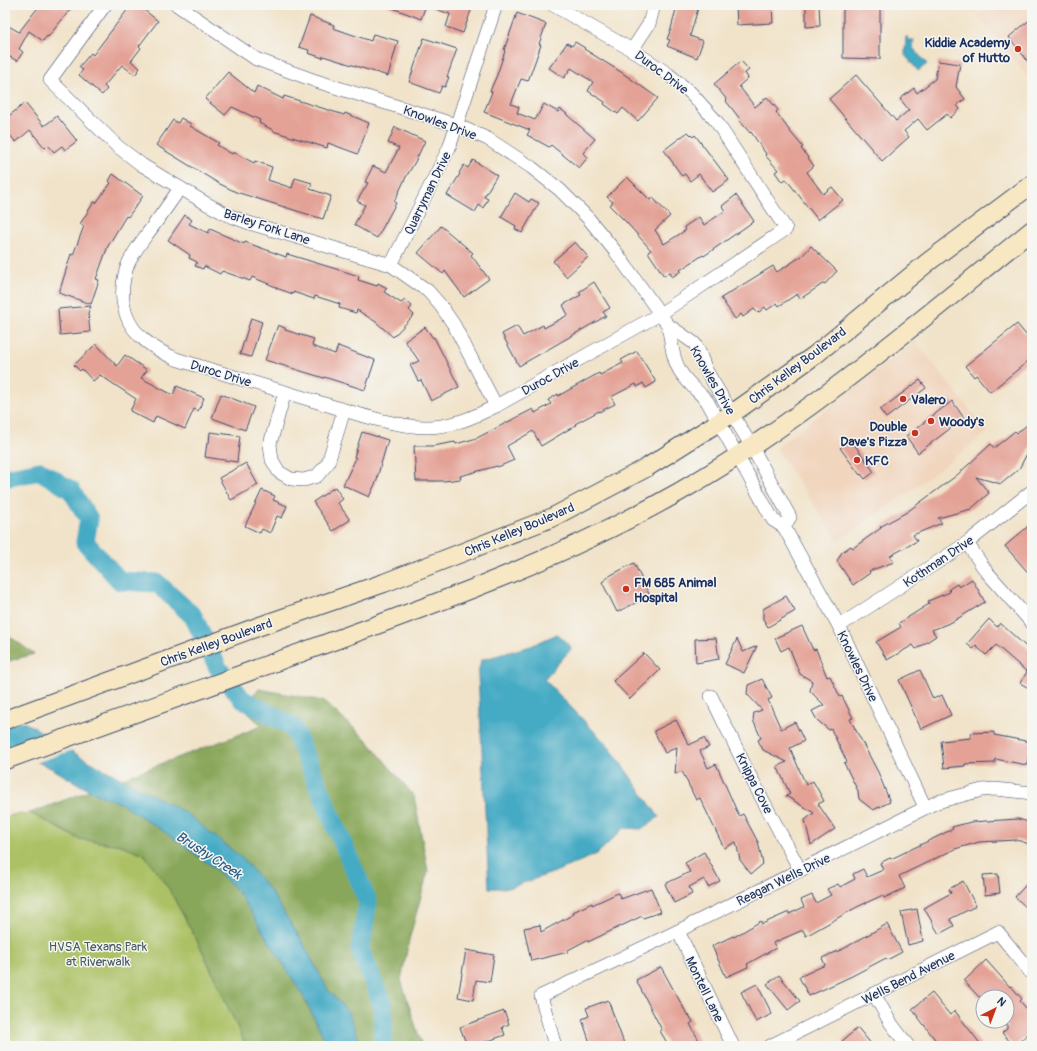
<svg xmlns="http://www.w3.org/2000/svg" width="1037" height="1051" viewBox="0 0 1037 1051" font-family="Pangolin,sans-serif">
<style>
.built{fill:#f1d5bd}
.green{fill:#acc165;stroke:#647862}
.forest{fill:#89a75a;stroke:#526b5c}
.water{fill:#44aac4;stroke:#306c91}
.pier{fill:#f1e3c9}
.lines{fill:none;stroke-linecap:round;stroke-linejoin:round}
.river{stroke:#44aac4;stroke-width:19}
.building{fill:#e4a296}
.minor-casing{stroke:#3b4a6e;stroke-width:14}
.secondary-casing{stroke:#3b4a6e;stroke-width:20}
.minor{stroke:#fff;stroke-width:13}
.secondary{stroke:#f7e8c3;stroke-width:18}
.poi-dot{fill:#c8321e;stroke:#f6f6f2;stroke-width:1.5}
.labels{text-anchor:middle;stroke-width:3;stroke-linejoin:round;paint-order:stroke}
.poi-label{font-size:13px;font-weight:bold;fill:#1b2f5e;stroke:#f6f6f2;text-anchor:start}
.street-label{font-size:13px;fill:#1b2f5e;stroke:#f6f6f2}
.park-label{font-size:13px;fill:#465b60;stroke:#f6f6f2}
.water-label{font-size:14px;font-style:italic;fill:#295a82;stroke:#f6f6f2}
</style>
<rect width="100%" height="100%" fill="#f6f6f2"/>
<filter id="ink" filterUnits="userSpaceOnUse"><feTurbulence type="fractalNoise" baseFrequency=".025" numOctaves="2"/><feDisplacementMap in="SourceGraphic" scale="8" xChannelSelector="R" yChannelSelector="G"/><feConvolveMatrix kernelMatrix="1 2 1 2 8 2 1 2 1" color-interpolation-filters="sRGB"/></filter>
<filter id="wash" filterUnits="userSpaceOnUse"><feTurbulence type="fractalNoise" baseFrequency=".012" numOctaves="4" result="noise"/><feDisplacementMap in="SourceGraphic" scale="16" xChannelSelector="R" yChannelSelector="G"/><feGaussianBlur stdDeviation="0.9" result="paint"/><feColorMatrix in="noise" values="0 0 0 0 0 0 0 0 0 0 0 0 0 0 0 0 0 1.4 0 .05"/><feComposite in="paint" operator="in"/></filter>
<g filter="url(#wash)">
<rect width="100%" height="100%" fill="#f1e3c9"/>
<!-- built -->
<g class="built">
<path d="M 991,5 L 1032,5 L 1032,82 L 978,16 Z"/>
<path d="M 915,341 L 988,432 L 916,487 L 838,541 L 776,448 Z"/>
</g>
<!-- green -->
<path class="green" d="M 30,813 L 79,839 L 121,845 L 144,854 L 169,889 L 202,950 L 246,1046 L 5,1046 L 5,816 Z"/>
<!-- forest -->
<g class="forest">
<path d="M 5,633 L 34,654 L 5,662 Z"/>
<path d="M 259,689 L 323,701 L 366,739 L 414,796 L 428,871 L 409,940 L 401,980 L 422,1046 L 246,1046 L 202,950 L 169,889 L 144,854 L 121,845 L 79,839 L 30,813 L 262,726 L 241,706 Z"/>
</g>
<!-- water -->
<g class="water">
<path d="M 906,37 L 908,37 L 908,40 L 914,40 L 913,48 L 927,64 L 918,71 L 905,55 Z"/>
<path d="M 557,634 L 572,648 L 544,679 L 610,748 L 659,817 L 641,829 L 624,828 L 597,854 L 555,872 L 508,888 L 489,888 L 478,674 L 481,660 L 531,646 Z"/>
<path d="M 5,715 L 32,726 L 81,757 L 186,813 L 243,859 L 269,889 L 302,941 L 328,990 L 348,1012 L 361,1046 L 328,1046 L 302,994 L 238,892 L 218,871 L 175,839 L 122,804 L 92,792 L 53,769 L 5,747 Z"/>
</g>
<!-- pier -->
<path class="pier" d="M 48,734 L 73,750 L 35,763 L 5,750 Z"/>
<g class="lines">
<!-- river -->
<path class="river" d="M 5,478 L 40,471 L 71,490 L 89,519 L 85,542 L 120,581 L 157,583 L 193,616 L 218,668 L 242,699 L 293,727 L 368,902 L 360,950 L 383,1005 L 383,1043 L 381,1046"/>
</g>
<g id="blocks">
<!-- building -->
<g class="building">
<path d="M 40,5 L 74,5 L 48,37 L 47,36 L 43,41 L 29,31 L 19,49 L 23,52 L 17,61 L 5,54 L 5,24 L 19,32 Z"/>
<path d="M 131,5 L 138,5 L 158,21 L 139,46 L 141,48 L 131,61 L 140,68 L 135,75 L 122,65 L 104,86 L 107,89 L 102,95 L 79,75 L 83,70 L 79,67 L 91,53 L 93,55 Z"/>
<path d="M 385,5 L 426,5 L 421,19 Z"/>
<path d="M 428,5 L 473,5 L 463,33 L 446,27 L 450,14 L 427,6 Z"/>
<path d="M 677,5 L 699,5 L 690,36 L 703,41 L 697,58 L 667,46 L 670,40 L 667,39 L 671,29 Z"/>
<path d="M 736,5 L 772,5 L 773,23 L 737,25 Z"/>
<path d="M 806,5 L 819,5 L 820,26 L 806,27 Z"/>
<path d="M 843,5 L 880,5 L 880,59 L 843,58 Z"/>
<path d="M 517,13 L 546,24 L 539,44 L 541,45 L 528,81 L 521,79 L 511,104 L 519,107 L 517,113 L 535,120 L 544,104 L 558,112 L 560,109 L 567,114 L 567,115 L 595,139 L 583,153 L 588,157 L 579,168 L 551,145 L 549,147 L 527,135 L 530,130 L 484,112 L 492,92 L 490,91 L 497,75 L 505,51 L 504,50 Z"/>
<path d="M 310,16 L 334,25 L 333,28 L 371,41 L 373,34 L 398,41 L 388,76 L 323,56 L 323,58 L 308,53 L 309,50 L 299,47 Z"/>
<path d="M 1032,18 L 1032,67 L 1009,37 Z"/>
<path d="M 424,38 L 457,49 L 447,77 L 449,77 L 445,87 L 442,86 L 439,93 L 409,82 Z"/>
<path d="M 575,42 L 585,48 L 584,49 L 621,72 L 658,98 L 638,121 L 623,108 L 618,114 L 604,104 L 605,102 L 588,91 L 593,82 L 571,68 L 564,78 L 549,68 L 567,43 L 572,46 Z"/>
<path d="M 741,61 L 749,70 L 745,73 L 748,78 L 739,86 L 755,107 L 767,97 L 778,110 L 776,112 L 792,134 L 803,147 L 801,148 L 814,166 L 807,172 L 823,194 L 832,187 L 843,200 L 818,220 L 786,179 L 782,182 L 775,172 L 778,170 L 765,155 L 766,154 L 751,132 L 750,133 L 739,120 L 740,119 L 726,101 L 727,100 L 714,84 Z"/>
<path d="M 938,61 L 960,64 L 956,87 L 965,99 L 957,105 L 960,109 L 950,118 L 947,114 L 927,130 L 918,119 L 904,131 L 909,137 L 882,161 L 829,99 L 856,75 L 896,121 L 909,110 L 900,99 L 914,88 L 917,93 L 935,79 Z"/>
<path d="M 228,72 L 254,93 L 257,86 L 283,99 L 284,96 L 344,115 L 345,113 L 369,123 L 358,154 L 328,143 L 327,148 L 273,131 L 273,130 L 259,123 L 260,120 L 232,107 L 225,115 L 205,99 Z"/>
<path d="M 25,103 L 44,126 L 57,116 L 77,141 L 65,150 L 62,146 L 54,152 L 48,145 L 45,148 L 30,130 L 16,142 L 5,130 L 5,119 Z"/>
<path d="M 181,118 L 191,124 L 190,126 L 219,143 L 217,145 L 232,154 L 233,152 L 254,163 L 255,161 L 272,167 L 268,180 L 292,188 L 295,178 L 312,183 L 310,189 L 331,196 L 323,219 L 236,192 L 218,183 L 156,145 L 173,120 L 178,123 Z"/>
<path d="M 395,127 L 425,141 L 415,162 L 406,177 L 394,202 L 396,203 L 377,238 L 354,225 L 365,205 L 357,201 L 368,183 L 365,182 L 373,166 L 386,172 L 399,148 L 388,143 Z"/>
<path d="M 688,132 L 693,137 L 695,135 L 729,180 L 712,192 L 699,174 L 690,181 L 685,174 L 682,176 L 664,150 Z"/>
<path d="M 473,160 L 497,175 L 484,197 L 488,199 L 483,208 L 479,205 L 475,212 L 447,195 L 460,174 L 459,173 L 464,165 L 468,168 Z"/>
<path d="M 113,174 L 143,196 L 128,217 L 126,216 L 108,246 L 96,279 L 99,280 L 91,304 L 59,293 L 71,254 L 73,255 L 84,226 L 80,224 L 94,202 L 96,203 L 111,183 L 109,181 Z"/>
<path d="M 627,177 L 650,200 L 653,198 L 670,216 L 655,230 L 664,244 L 686,230 L 684,227 L 699,217 L 704,225 L 725,211 L 722,206 L 736,195 L 754,221 L 704,256 L 703,255 L 680,270 L 681,271 L 672,277 L 670,272 L 664,276 L 648,252 L 651,250 L 627,223 L 610,206 L 613,202 L 607,197 Z"/>
<path d="M 515,193 L 529,202 L 531,199 L 539,203 L 522,233 L 515,229 L 516,226 L 501,217 Z"/>
<path d="M 185,215 L 192,220 L 189,224 L 208,233 L 210,229 L 244,244 L 245,242 L 286,257 L 287,254 L 359,276 L 358,280 L 377,286 L 378,283 L 387,288 L 384,292 L 401,303 L 405,300 L 412,306 L 409,310 L 414,315 L 393,337 L 376,322 L 357,310 L 356,313 L 339,308 L 340,304 L 315,296 L 314,299 L 293,292 L 293,294 L 276,288 L 276,287 L 252,277 L 250,281 L 222,271 L 220,274 L 204,266 L 203,269 L 195,266 L 197,262 L 189,258 L 190,255 L 168,240 Z"/>
<path d="M 441,226 L 473,253 L 471,255 L 489,279 L 464,297 L 445,271 L 443,274 L 418,253 Z"/>
<path d="M 575,242 L 588,257 L 566,277 L 553,261 Z"/>
<path d="M 811,246 L 837,271 L 825,284 L 824,283 L 800,299 L 797,294 L 779,306 L 777,303 L 767,310 L 765,307 L 758,313 L 754,309 L 743,317 L 741,314 L 735,319 L 721,298 L 773,266 L 777,272 L 802,256 Z"/>
<path d="M 594,282 L 610,308 L 603,312 L 606,316 L 519,366 L 502,334 L 517,326 L 523,336 L 543,325 L 544,328 L 568,315 L 563,305 L 581,295 L 579,292 Z"/>
<path d="M 91,306 L 88,313 L 90,332 L 60,335 L 58,309 Z"/>
<path d="M 251,318 L 262,322 L 251,357 L 240,354 Z"/>
<path d="M 1017,324 L 1032,342 L 1032,358 L 990,392 L 976,375 L 974,377 L 965,366 Z"/>
<path d="M 278,325 L 285,328 L 285,330 L 314,339 L 312,346 L 335,354 L 338,346 L 375,360 L 365,390 L 324,377 L 324,378 L 265,360 Z"/>
<path d="M 425,327 L 433,338 L 434,337 L 459,387 L 431,401 L 421,380 L 418,381 L 410,365 L 419,361 L 405,341 Z"/>
<path d="M 96,344 L 117,366 L 125,355 L 147,370 L 141,378 L 173,395 L 177,386 L 204,398 L 198,411 L 194,409 L 185,429 L 156,416 L 153,423 L 130,411 L 136,399 L 100,375 L 93,381 L 82,369 L 80,371 L 74,365 Z"/>
<path d="M 637,351 L 656,382 L 646,388 L 643,383 L 637,387 L 636,384 L 611,397 L 615,404 L 599,412 L 599,411 L 575,424 L 576,425 L 541,446 L 533,431 L 507,446 L 514,460 L 498,467 L 497,466 L 460,476 L 461,479 L 444,481 L 416,481 L 414,446 L 433,446 L 455,442 L 456,444 L 477,438 L 533,409 L 535,413 L 551,404 L 548,400 L 558,394 L 558,396 L 599,373 L 600,375 L 623,363 L 621,360 Z"/>
<path d="M 920,380 L 926,388 L 886,418 L 880,410 Z"/>
<path d="M 221,394 L 254,407 L 245,430 L 212,418 Z"/>
<path d="M 952,401 L 964,418 L 918,453 L 906,436 Z"/>
<path d="M 1032,421 L 1032,444 L 1019,469 L 1001,484 L 976,477 L 989,493 L 971,509 L 938,518 L 942,523 L 913,535 L 917,541 L 890,556 L 894,562 L 869,571 L 870,573 L 853,585 L 837,561 L 842,552 L 851,546 L 853,548 L 881,528 L 880,527 L 907,512 L 956,476 L 991,444 L 994,448 L 1015,431 L 1017,433 Z"/>
<path d="M 210,432 L 240,436 L 237,462 L 205,457 L 207,443 L 209,443 Z"/>
<path d="M 362,432 L 388,440 L 377,478 L 378,478 L 369,497 L 343,485 L 356,458 L 354,457 Z"/>
<path d="M 851,440 L 874,472 L 865,479 L 861,474 L 860,475 L 840,448 Z"/>
<path d="M 246,463 L 258,485 L 231,500 L 219,478 Z"/>
<path d="M 335,487 L 343,499 L 338,503 L 350,520 L 333,531 L 313,502 Z"/>
<path d="M 262,490 L 275,496 L 273,500 L 287,506 L 282,518 L 277,516 L 270,533 L 262,529 L 260,533 L 245,526 Z"/>
<path d="M 1032,523 L 1032,577 L 1005,546 Z"/>
<path d="M 634,563 L 650,596 L 617,612 L 602,582 L 611,575 Z"/>
<path d="M 972,579 L 985,602 L 952,622 L 932,630 L 936,636 L 916,649 L 913,645 L 887,660 L 876,642 L 901,627 L 899,623 L 929,604 L 928,601 L 950,592 L 949,589 L 957,584 L 959,587 Z"/>
<path d="M 786,596 L 795,611 L 768,627 L 763,619 L 763,609 Z"/>
<path d="M 989,619 L 997,627 L 1000,623 L 1032,652 L 1032,690 L 1020,683 L 1027,672 L 996,645 L 986,655 L 976,646 L 973,649 L 967,644 Z"/>
<path d="M 802,626 L 813,650 L 816,649 L 827,677 L 830,676 L 840,697 L 842,696 L 853,718 L 850,719 L 878,772 L 890,802 L 873,810 L 859,799 L 858,791 L 844,763 L 847,762 L 831,729 L 829,730 L 817,720 L 812,711 L 824,705 L 810,691 L 812,681 L 800,674 L 789,647 L 781,651 L 775,638 Z"/>
<path d="M 716,638 L 719,659 L 696,663 L 695,639 Z"/>
<path d="M 737,639 L 743,652 L 757,646 L 744,673 L 725,664 Z"/>
<path d="M 644,653 L 660,670 L 630,699 L 613,681 Z"/>
<path d="M 920,670 L 933,699 L 942,695 L 951,715 L 921,729 L 899,680 Z"/>
<path d="M 762,679 L 772,698 L 768,700 L 781,729 L 795,722 L 804,741 L 790,748 L 806,785 L 813,781 L 824,801 L 818,804 L 835,829 L 811,845 L 805,820 L 814,813 L 786,796 L 790,794 L 777,766 L 787,762 L 763,750 L 758,740 L 761,738 L 753,720 L 754,713 L 762,710 L 747,694 L 748,685 Z"/>
<path d="M 676,720 L 689,745 L 704,738 L 709,747 L 700,751 L 708,768 L 716,764 L 739,816 L 743,814 L 758,842 L 763,864 L 751,874 L 740,860 L 736,842 L 724,848 L 700,798 L 696,800 L 682,771 L 675,774 L 677,747 L 665,753 L 654,731 Z"/>
<path d="M 994,732 L 994,735 L 1031,742 L 1027,765 L 995,759 L 995,763 L 965,764 L 965,766 L 944,768 L 941,741 L 971,738 L 971,733 Z"/>
<path d="M 1018,819 L 1032,823 L 1032,845 L 1017,840 L 979,842 L 955,849 L 899,876 L 905,888 L 884,898 L 883,895 L 857,907 L 806,936 L 803,930 L 773,943 L 776,948 L 747,964 L 748,967 L 726,977 L 712,946 L 733,936 L 734,937 L 761,921 L 762,924 L 789,912 L 789,914 L 804,907 L 801,900 L 812,895 L 816,903 L 831,895 L 827,889 L 838,884 L 840,887 L 855,879 L 853,874 L 863,869 L 867,877 L 883,870 L 880,863 L 890,858 L 891,859 L 953,829 L 952,827 L 971,822 Z"/>
<path d="M 704,852 L 720,881 L 708,887 L 704,879 L 689,887 L 692,894 L 674,903 L 665,884 L 690,872 L 685,863 Z"/>
<path d="M 998,874 L 1000,893 L 985,895 L 983,875 Z"/>
<path d="M 1032,878 L 1032,902 L 1027,908 L 1015,897 Z"/>
<path d="M 963,881 L 976,906 L 950,919 L 954,926 L 939,934 L 924,908 L 951,893 L 949,889 Z"/>
<path d="M 651,888 L 661,912 L 643,918 L 642,916 L 588,942 L 587,940 L 568,950 L 568,952 L 531,961 L 524,928 L 540,925 L 541,932 L 574,914 L 573,912 L 592,903 L 592,905 L 618,893 L 621,899 Z"/>
<path d="M 917,909 L 923,941 L 908,945 L 901,912 Z"/>
<path d="M 887,924 L 902,952 L 887,960 L 886,958 L 852,976 L 809,996 L 799,977 L 825,965 L 822,958 L 843,949 Z"/>
<path d="M 466,950 L 494,955 L 490,982 L 476,980 L 473,1000 L 458,997 Z"/>
<path d="M 986,960 L 1010,987 L 1011,986 L 1022,999 L 1020,1001 L 1032,1015 L 1032,1031 L 1014,1046 L 1002,1033 L 1007,1029 L 1007,997 L 979,997 L 964,981 Z"/>
<path d="M 661,967 L 688,1016 L 689,1015 L 693,1022 L 690,1024 L 702,1046 L 669,1046 L 660,1031 L 662,1030 L 636,980 Z"/>
<path d="M 779,975 L 800,1001 L 788,1010 L 767,984 Z"/>
<path d="M 757,984 L 772,1014 L 756,1022 L 741,992 Z"/>
<path d="M 932,993 L 950,1015 L 955,1011 L 982,1046 L 940,1046 L 912,1009 Z"/>
<path d="M 608,1000 L 625,1046 L 591,1046 L 582,1019 L 589,1016 L 586,1008 Z"/>
<path d="M 504,1011 L 509,1024 L 502,1027 L 505,1035 L 474,1046 L 467,1046 L 460,1027 Z"/>
<path d="M 858,1028 L 873,1046 L 846,1046 L 842,1041 Z"/>
</g>
</g>
</g>
<g filter="url(#ink)">
<use href="#blocks" fill-opacity="0" stroke="#3b4a6e" stroke-width="1"/>
<g class="lines">
<defs>
<g id="minor">
<path d="M 105,5 L 50,80 L 117,146 L 142,165 L 207,204 L 228,215 L 249,223 L 391,265 L 428,291 L 441,306 L 454,325 L 496,406"/>
<path d="M 177,5 L 256,59 L 316,81 L 456,125 L 488,139 L 531,167 L 560,190 L 588,218 L 615,251 L 668,325 L 694,343 L 698,349 L 706,370 L 752,447 L 790,517 L 784,527"/>
<path d="M 632,50 L 649,24 L 654,5"/>
<path d="M 180,188 C 170,203 159,218 148,233 C 140,244 131,255 127,267 C 119,291 121,318 140,336 C 150,346 163,353 176,359 C 224,374 272,388 321,403 C 351,412 395,427 427,427 C 452,427 474,417 496,406 L 660,314 L 786,229 L 716,121 L 691,93 L 668,74 L 632,50 L 553,5"/>
<path d="M 391,265 L 449,148 L 496,5"/>
<path d="M 668,325 C 671,340 672,358 680,371 C 687,383 698,391 707,401 L 773,520 L 784,527 L 839,626 L 925,807"/>
<path d="M 285,392 L 270,444 L 272,460 L 279,472 L 291,479 L 304,480 L 317,476 L 328,463 L 344,410"/>
<path d="M 967,543 L 986,571 L 1032,623"/>
<path d="M 839,626 L 967,543 L 1032,491"/>
<path d="M 711,696 L 749,774 L 800,870"/>
<path d="M 678,931 L 733,1046"/>
<path d="M 874,994 L 890,1022 L 908,1046"/>
<path d="M 555,1046 L 541,996 L 678,931 L 937,802 L 982,790 L 995,789 L 1032,793"/>
<path d="M 770,1046 L 998,932 L 1032,974"/>
</g>
<g id="secondary">
<path d="M 5,720 L 260,626 L 384,583 L 551,518 L 646,468 L 733,413 L 815,355 L 928,262 L 1032,184"/>
<path d="M 5,760 C 113,721 222,682 330,642 C 449,599 569,555 679,492 C 806,419 918,322 1032,230"/>
</g>
</defs>
<!-- minor casing -->
<use href="#minor" class="minor-casing"/>
<!-- secondary casing -->
<use href="#secondary" class="secondary-casing"/>
<!-- minor -->
<use href="#minor" class="minor"/>
<!-- secondary -->
<use href="#secondary" class="secondary"/>
</g>
</g>
<!-- markers -->
<g class="poi-dot">
<circle cx="1018" cy="49" r="4"/>
<circle cx="903" cy="399" r="4"/>
<circle cx="931" cy="421" r="4"/>
<circle cx="915" cy="433" r="4"/>
<circle cx="857" cy="460" r="4"/>
<circle cx="626" cy="589" r="4"/>
</g>
<g class="labels">
<!-- poi labels -->
<g class="poi-label">
<text x="1010" y="47" text-anchor="end">Kiddie Academy<tspan x="1010" dy="15">of Hutto</tspan></text>
<text x="911" y="404">Valero</text>
<text x="939" y="426">Woody's</text>
<text x="907" y="431" text-anchor="end">Double<tspan x="907" dy="15">Dave's Pizza</tspan></text>
<text x="865" y="465">KFC</text>
<text x="634" y="587">FM 685 Animal<tspan x="634" dy="15">Hospital</tspan></text>
</g>
<!-- street labels -->
<g class="street-label">
<text transform="translate(662 72) rotate(37)" y="5">Duroc Drive</text>
<text transform="translate(440 122) rotate(20)" y="5">Knowles Drive</text>
<text transform="translate(427 193) rotate(-64)" y="5">Quarryman Drive</text>
<text transform="translate(267 226) rotate(18)" y="5">Barley Fork Lane</text>
<text transform="translate(797 365) rotate(-37)" y="5">Chris Kelley Boulevard</text>
<text transform="translate(221 373) rotate(17)" y="5">Duroc Drive</text>
<text transform="translate(550 376) rotate(-29)" y="5">Duroc Drive</text>
<text transform="translate(713 380) rotate(60)" y="5">Knowles Drive</text>
<text transform="translate(519 529) rotate(-23)" y="5">Chris Kelley Boulevard</text>
<text transform="translate(938 561) rotate(-34)" y="5">Kothman Drive</text>
<text transform="translate(216 642) rotate(-20)" y="5">Chris Kelley Boulevard</text>
<text transform="translate(858 666) rotate(64)" y="5">Knowles Drive</text>
<text transform="translate(755 783) rotate(63)" y="5">Knippa Cove</text>
<text transform="translate(783 879) rotate(-26)" y="5">Reagan Wells Drive</text>
<text transform="translate(908 977) rotate(-27)" y="5">Wells Bend Avenue</text>
<text transform="translate(705 989) rotate(64)" y="5">Montell Lane</text>
</g>
<!-- park labels -->
<g class="park-label">
<text x="98" y="951">HVSA Texans Park<tspan x="98" dy="15">at Riverwalk</tspan></text>
</g>
<!-- water labels -->
<g class="water-label">
<text transform="translate(209 855) rotate(33)" y="5">Brushy Creek</text>
</g>
</g>
<!-- margin -->
<rect width="1037" height="1051" fill="none" stroke="#f6f6f2" stroke-width="20"/>
<!-- north arrow -->
<g transform="translate(995 1009) rotate(42)"><circle r="19" fill="#f6f6f2" stroke="#9ea6b7"/>
<path d="M0-3L7 15L0 10L-7 15Z" fill="#c8321e"/>
<text y="-6" font-size="11" font-weight="bold" text-anchor="middle" fill="#1b2f5e">N</text>
</g>
</svg>
